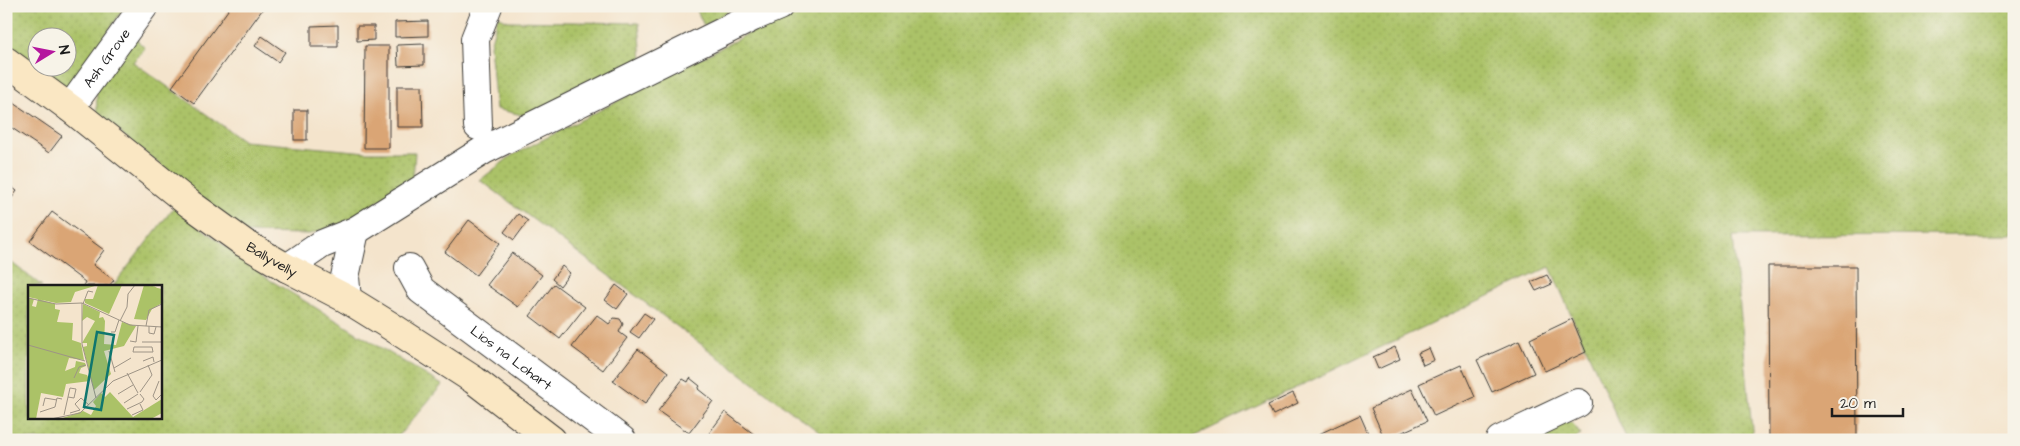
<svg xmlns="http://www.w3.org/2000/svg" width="2020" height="446" viewBox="0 0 2020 446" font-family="'Architects Daughter',sans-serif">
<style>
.grass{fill:url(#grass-dots);stroke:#646f42}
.building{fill:#daa575}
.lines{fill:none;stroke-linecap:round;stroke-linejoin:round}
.street-casing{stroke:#3c3a36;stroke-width:30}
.secondary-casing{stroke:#3c3a36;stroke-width:30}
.street{stroke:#fff;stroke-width:28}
.secondary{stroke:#fae7c3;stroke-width:28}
.labels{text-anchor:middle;stroke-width:4;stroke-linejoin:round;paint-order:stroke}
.street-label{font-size:14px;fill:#1c1c1c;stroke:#f7f3e8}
.inset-road{fill:none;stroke:#9e9486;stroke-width:1}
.view{fill:#0f766e;fill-opacity:0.15;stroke:#0f766e;stroke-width:2.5}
.inset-edge{fill:none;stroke:#1c1c1c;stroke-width:2.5}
</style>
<defs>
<pattern id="grass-dots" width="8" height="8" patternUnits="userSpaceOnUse" patternTransform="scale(1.25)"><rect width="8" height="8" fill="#abc267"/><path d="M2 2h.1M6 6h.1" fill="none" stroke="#93a659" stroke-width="1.8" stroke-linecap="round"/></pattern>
</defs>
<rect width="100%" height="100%" fill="#f7f3e8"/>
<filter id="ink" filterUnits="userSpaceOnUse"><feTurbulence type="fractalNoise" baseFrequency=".02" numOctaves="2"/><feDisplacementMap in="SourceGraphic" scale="10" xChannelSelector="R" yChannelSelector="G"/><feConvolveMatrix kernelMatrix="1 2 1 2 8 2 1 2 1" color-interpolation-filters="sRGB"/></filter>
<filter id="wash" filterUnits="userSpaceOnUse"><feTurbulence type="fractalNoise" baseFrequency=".0096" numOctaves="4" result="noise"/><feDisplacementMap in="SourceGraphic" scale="20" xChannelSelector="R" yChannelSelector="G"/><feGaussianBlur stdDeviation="1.12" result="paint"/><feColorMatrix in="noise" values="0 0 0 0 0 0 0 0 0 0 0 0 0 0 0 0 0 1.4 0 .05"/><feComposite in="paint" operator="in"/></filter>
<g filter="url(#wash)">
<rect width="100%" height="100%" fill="#f4e4cc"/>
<!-- grass -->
<g class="grass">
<path d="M 6,6 L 125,6 L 70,90 L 40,68 L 68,68 L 68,38 L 38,38 L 37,66 L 6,43 Z"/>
<path d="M 695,6 L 737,6 L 704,26 Z"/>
<path d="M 802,6 L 2014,6 L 2014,235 L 1733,236 L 1753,440 L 1627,440 L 1550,267 L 1186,440 L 830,440 L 480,180 L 511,156 Z"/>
<path d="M 498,16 L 508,21 L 639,23 L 642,60 L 531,117 L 496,109 L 490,45 Z"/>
<path d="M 130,33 L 145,48 L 133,62 L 244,141 L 367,152 L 415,152 L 413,180 L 340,225 L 310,234 L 245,233 L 97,114 L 96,80 Z"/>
<path d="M 174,207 L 267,278 L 442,385 L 395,440 L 6,440 L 6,268 L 12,263 L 42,286 L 29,286 L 29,417 L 160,417 L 160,286 L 113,286 Z"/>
<path d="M 1565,421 L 1572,423 L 1581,435 L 1572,440 L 1520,440 Z"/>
</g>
<g id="blocks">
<!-- building -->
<g class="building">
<path d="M 231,6 L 265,6 L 194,103 L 172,87 Z"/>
<path d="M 428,21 L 428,36 L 395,37 L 395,22 Z"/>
<path d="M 338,25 L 338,47 L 311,47 L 311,26 Z"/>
<path d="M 357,26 L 374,26 L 374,40 L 357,41 Z"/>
<path d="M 262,36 L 285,52 L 278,62 L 255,46 Z"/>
<path d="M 424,44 L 424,65 L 398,66 L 397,45 Z"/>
<path d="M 365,46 L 389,46 L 389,148 L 364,148 Z"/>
<path d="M 6,77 L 15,83 L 6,94 Z"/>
<path d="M 397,86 L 422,86 L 423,127 L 397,127 Z"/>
<path d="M 11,101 L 62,136 L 49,153 L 6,124 L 6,108 Z"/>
<rect x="294" y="110" width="13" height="30"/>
<path d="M 6,183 L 17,191 L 6,206 Z"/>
<path d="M 52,212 L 104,250 L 93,265 L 114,280 L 109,286 L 83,286 L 85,282 L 30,241 Z"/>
<path d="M 518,214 L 528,221 L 514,240 L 504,232 Z"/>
<path d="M 469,220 L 500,243 L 476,275 L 445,252 Z"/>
<path d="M 512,253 L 542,275 L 518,307 L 487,285 Z"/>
<path d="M 562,266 L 570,273 L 560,286 L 552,279 Z"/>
<path d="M 1768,266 L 1856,266 L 1857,440 L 1769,440 Z"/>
<path d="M 1547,275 L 1552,284 L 1536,291 L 1531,282 Z"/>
<path d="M 554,284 L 585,307 L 560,339 L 530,316 Z"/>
<path d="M 616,285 L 628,294 L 617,309 L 605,300 Z"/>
<path d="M 644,313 L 653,319 L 639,338 L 630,332 Z"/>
<path d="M 597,315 L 609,324 L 614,318 L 620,319 L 623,324 L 619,332 L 627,338 L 603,370 L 572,347 Z"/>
<path d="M 1572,319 L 1586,352 L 1545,371 L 1530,339 Z"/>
<path d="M 1519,341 L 1534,373 L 1492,392 L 1477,360 Z"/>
<path d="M 1395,347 L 1400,359 L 1378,369 L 1373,357 Z"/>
<path d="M 1429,348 L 1434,360 L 1423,365 L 1418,353 Z"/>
<path d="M 638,349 L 668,372 L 645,404 L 613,381 Z"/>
<path d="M 1461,365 L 1475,397 L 1434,416 L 1419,384 Z"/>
<path d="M 690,378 L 700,386 L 698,389 L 713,401 L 689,433 L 658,411 L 683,379 L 688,382 Z"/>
<path d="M 1412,389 L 1427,421 L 1385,440 L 1371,408 Z"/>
<path d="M 1293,393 L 1298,403 L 1273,415 L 1268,405 Z"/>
<path d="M 725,412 L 755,435 L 751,440 L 704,440 Z"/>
<path d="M 1360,415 L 1371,440 L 1321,440 L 1319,434 Z"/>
</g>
</g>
</g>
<g filter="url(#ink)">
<use href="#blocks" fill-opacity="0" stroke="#3c3a36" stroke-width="1"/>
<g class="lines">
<defs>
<g id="street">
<path id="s1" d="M 70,108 L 144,6"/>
<path d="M 478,126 L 475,39 L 488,6"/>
<path d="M 287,268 L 322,244 L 355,231 L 484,150 L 753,17 L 779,6"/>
<path id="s2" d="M 409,268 L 421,290 L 622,440"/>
<path d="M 347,299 L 345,277 L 355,231"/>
<path d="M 1500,440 L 1578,403"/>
</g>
<g id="secondary">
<path id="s3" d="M 6,61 L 70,108 L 190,204 L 244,243 L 287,268 L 347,299 L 389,325 L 474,380 L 552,440"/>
</g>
</defs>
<!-- street casing -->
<use href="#street" class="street-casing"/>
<!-- secondary casing -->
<use href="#secondary" class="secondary-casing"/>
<!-- street -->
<use href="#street" class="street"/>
<!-- secondary -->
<use href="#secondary" class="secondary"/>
</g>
</g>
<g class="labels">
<!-- street labels -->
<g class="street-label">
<text dy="5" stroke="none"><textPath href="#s1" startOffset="62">Ash Grove</textPath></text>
<text dy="5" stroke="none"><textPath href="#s3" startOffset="332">Ballyvelly</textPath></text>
<text dy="5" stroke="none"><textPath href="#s2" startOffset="138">Lios na Lohart</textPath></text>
</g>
</g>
<!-- overview -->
<g transform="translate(28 285)">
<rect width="134" height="134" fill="#f4e4cc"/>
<path d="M 0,0 L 70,0 L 47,7 L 43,17 L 28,18 L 0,12 ZM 70,0 L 94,0 L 81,29 L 57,18 L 57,14 L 65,14 ZM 116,0 L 134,4 L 134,18 L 124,24 L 118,35 L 106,34 ZM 0,13 L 6,14 L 4,21 L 8,22 L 10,14 L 27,19 L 27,24 L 32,25 L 29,37 L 45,38 L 44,55 L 53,58 L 56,75 L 41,73 L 37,86 L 47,82 L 48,76 L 57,78 L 58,81 L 53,83 L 51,88 L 59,90 L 62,96 L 38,99 L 35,112 L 13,108 L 8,134 L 0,134 ZM 55,19 L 72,27 L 71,33 L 75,32 L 77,36 L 76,59 L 88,60 L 94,37 L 108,41 L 96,61 L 76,66 L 83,89 L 66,105 L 55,62 L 59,61 L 59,58 L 54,58 L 67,36 L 59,32 L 54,36 ZM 82,107 L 105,132 L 134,114 L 134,128 L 123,134 L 32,134 L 55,126 L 63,130 L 68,121 L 65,117 L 73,108 L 77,112 Z" fill="#abc267"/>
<path d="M117 8a7 7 0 1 1 14 0a7 7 0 1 1-14 0Z" fill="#abc267"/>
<path class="inset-road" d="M 0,13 L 28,19 L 54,18 L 102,40 L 134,42M 54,18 L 54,59 L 68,113M 55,19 L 60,6 L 65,7M 92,36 L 99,22 L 100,9 L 107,0M 118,41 L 121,25 L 134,19M 121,41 L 121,48 L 126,49 L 128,42M 83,47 L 87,47 L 91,35M 102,56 L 108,57 L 110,41M 114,57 L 133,57M 0,60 L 57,76M 124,62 L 125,67 L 105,67 L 106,62 ZM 81,66 L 87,87M 115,76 L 125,72 L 126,77M 86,83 L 103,73M 99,88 L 110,108M 46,93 L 51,82 L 58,80M 131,96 L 125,111 L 128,115 L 134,109M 112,107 L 124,90 L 120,80M 90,109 L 105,100M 96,118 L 110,109M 15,121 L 17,113 L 29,115M 99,124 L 114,117 L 116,114 L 112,109M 12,127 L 27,122 L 29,113 L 34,114M 42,128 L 52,125 L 47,119 L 53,113 L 61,120M 36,130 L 42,103 L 48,104 L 46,113 L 40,112M 104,130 L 115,125 L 112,119M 23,134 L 52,128 L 85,96 L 134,75"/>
<path class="view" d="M 69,47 L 86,50 L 73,125 L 56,122 Z"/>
<rect width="134" height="134" class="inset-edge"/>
</g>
<!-- margin -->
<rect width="2020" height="446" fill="none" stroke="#f7f3e8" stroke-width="25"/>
<!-- north arrow -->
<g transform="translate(52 52) rotate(80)"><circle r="24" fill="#f7f3e8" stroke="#9f9d96"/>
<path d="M0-4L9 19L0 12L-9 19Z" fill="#b5179e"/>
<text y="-8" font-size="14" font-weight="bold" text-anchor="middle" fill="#1c1c1c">N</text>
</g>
<!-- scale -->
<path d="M1832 408v8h71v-8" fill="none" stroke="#1c1c1c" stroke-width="2.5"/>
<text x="1840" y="408" font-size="15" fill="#1c1c1c" stroke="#f7f3e8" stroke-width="4" paint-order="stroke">20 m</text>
</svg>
